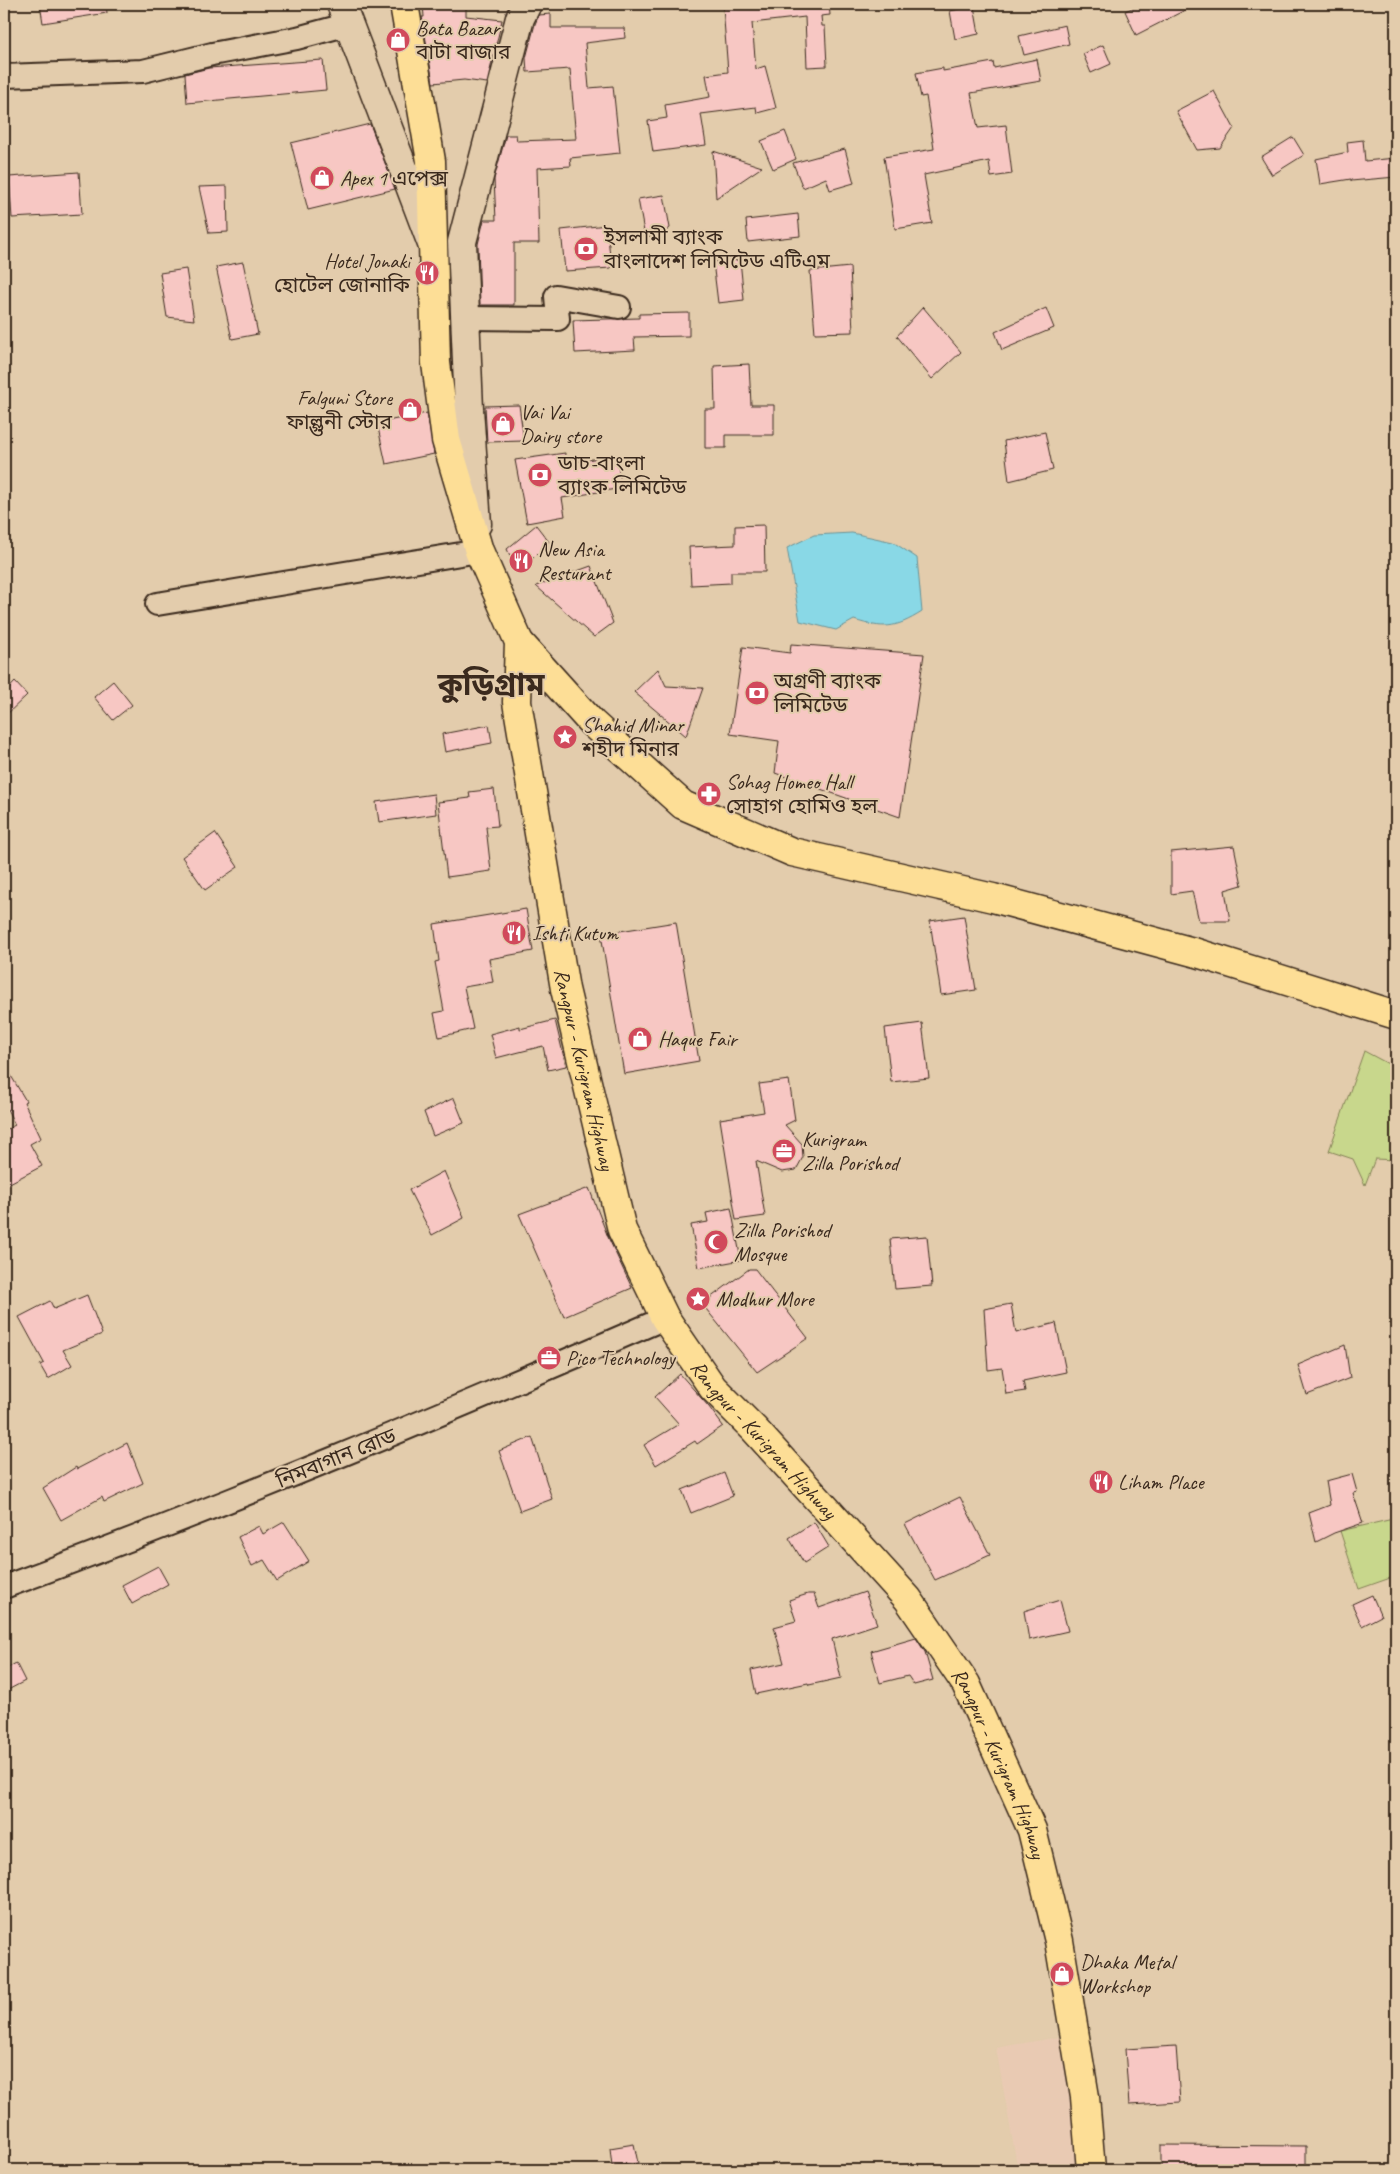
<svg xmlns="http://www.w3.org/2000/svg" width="1400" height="2174" viewBox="0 0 1400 2174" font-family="Caveat,'Noto Sans Bengali',sans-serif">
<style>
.built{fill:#e9cab3}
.green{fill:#c8d78c;stroke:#828055}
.water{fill:#89d8e6;stroke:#6a9296}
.building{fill:#f7c7c3;stroke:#3b2a1e}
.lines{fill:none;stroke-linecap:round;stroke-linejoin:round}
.minor-casing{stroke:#3b2a1e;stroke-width:26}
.tertiary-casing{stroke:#3b2a1e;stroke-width:31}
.primary-casing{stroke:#3b2a1e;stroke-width:31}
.trunk-casing{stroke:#3b2a1e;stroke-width:31}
.minor{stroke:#e3ccac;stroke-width:22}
.tertiary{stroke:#e3ccac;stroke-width:28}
.primary{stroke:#fdde96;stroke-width:28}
.trunk{stroke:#fdde96;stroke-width:28}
.labels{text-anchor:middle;stroke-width:4;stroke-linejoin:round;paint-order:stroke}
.poi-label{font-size:21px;fill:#3b2a1e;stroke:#e3ccac;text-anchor:start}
.street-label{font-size:21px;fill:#3b2a1e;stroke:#e3ccac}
.town-label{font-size:31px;font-weight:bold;fill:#3b2a1e;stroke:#e3ccac}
</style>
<rect width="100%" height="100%" fill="#e3ccac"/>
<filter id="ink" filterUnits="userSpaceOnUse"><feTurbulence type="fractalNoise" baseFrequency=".02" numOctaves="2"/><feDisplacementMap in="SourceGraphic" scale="10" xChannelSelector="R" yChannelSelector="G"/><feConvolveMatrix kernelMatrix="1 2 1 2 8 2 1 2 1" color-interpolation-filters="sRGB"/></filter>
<g filter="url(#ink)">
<!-- built -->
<path class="built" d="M 1059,2037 L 1082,2168 L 1069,2170 L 1018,2170 L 996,2048 Z"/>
<!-- green -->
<g class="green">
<path d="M 1364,1051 L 1396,1068 L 1396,1160 L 1375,1159 L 1365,1185 L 1353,1159 L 1329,1151 Z"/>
<path d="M 1393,1519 L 1396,1526 L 1396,1576 L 1359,1589 L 1340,1531 Z"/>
</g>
<!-- water -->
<path class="water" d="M 852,533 L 893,542 L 917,558 L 922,612 C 895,629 883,629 854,620 L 836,630 L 800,621 L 787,548 L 814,535 Z"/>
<!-- building -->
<g class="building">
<path d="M 40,4 L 106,4 L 107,13 L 43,23 Z"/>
<path d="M 423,4 L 466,4 L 466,16 L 502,20 L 487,83 L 464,80 L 433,83 L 422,17 L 424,17 Z"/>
<path d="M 756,4 L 829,4 L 830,15 L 821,16 L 822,26 L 825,26 L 827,66 L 807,67 L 805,17 L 752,23 L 756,69 L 765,66 L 776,108 L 757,113 L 756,107 L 701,114 L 706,145 L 653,152 L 648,121 L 667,118 L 665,105 L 710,97 L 706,75 L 728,72 L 723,7 Z"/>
<path d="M 1142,4 L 1197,4 L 1136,35 L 1125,11 Z"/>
<path d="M 974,6 L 979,34 L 955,39 L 950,11 Z"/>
<path d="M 551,14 L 551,28 L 624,28 L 625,38 L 585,43 L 589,88 L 613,86 L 620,153 L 570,158 L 571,166 L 537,168 L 539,243 L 514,243 L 514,305 L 480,305 L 478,244 L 484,220 L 496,220 L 494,179 L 506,135 L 516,135 L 517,141 L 576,139 L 570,69 L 527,72 L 526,58 L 535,24 L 539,15 Z"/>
<path d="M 1065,25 L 1069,44 L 1024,55 L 1019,36 Z"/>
<path d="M 1103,45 L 1111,64 L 1091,73 L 1083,54 Z"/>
<path d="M 1037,59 L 1041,81 L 971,93 L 978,128 L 1006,125 L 1012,174 L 991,177 L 989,161 L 924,175 L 932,223 L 895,229 L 884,157 L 934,149 L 926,96 L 921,97 L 916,73 L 943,68 L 943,71 L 993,62 L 994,68 Z"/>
<path d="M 323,60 L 326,90 L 187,103 L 185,74 L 209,68 Z"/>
<path d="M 1214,91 L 1234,128 L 1220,148 L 1197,150 L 1176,111 Z"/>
<path d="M 370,124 L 395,189 L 308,210 L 291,143 Z"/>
<path d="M 785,131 L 796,159 L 773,169 L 761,141 Z"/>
<path d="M 1293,137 L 1304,155 L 1272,175 L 1261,157 Z"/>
<path d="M 1363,140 L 1365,161 L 1396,158 L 1396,177 L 1351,181 L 1351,179 L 1320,184 L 1316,159 L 1348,152 L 1347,142 Z"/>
<path d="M 845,149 L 854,183 L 830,190 L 826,178 L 803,188 L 793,163 Z"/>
<path d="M 713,151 L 762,167 L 716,198 Z"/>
<path d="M 79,172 L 82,214 L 12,218 L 9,177 Z"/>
<path d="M 227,186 L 228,232 L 209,233 L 199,187 Z"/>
<path d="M 664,195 L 670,228 L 662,234 L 645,237 L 638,199 Z"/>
<path d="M 798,214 L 800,236 L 748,242 L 746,220 Z"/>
<path d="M 607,225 L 611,268 L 565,271 L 561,230 Z"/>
<path d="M 740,260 L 744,300 L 718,303 L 713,262 Z"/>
<path d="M 243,262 L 258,334 L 232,339 L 216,267 Z"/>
<path d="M 850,267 L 853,332 L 815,333 L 810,271 Z"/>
<path d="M 186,269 L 194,320 L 167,317 L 160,273 Z"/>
<path d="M 923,307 L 961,352 L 932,379 L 897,336 Z"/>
<path d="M 1046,308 L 1054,328 L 1002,350 L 995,332 Z"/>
<path d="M 689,313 L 689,336 L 634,337 L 635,350 L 575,353 L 573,320 L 639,318 L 639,314 Z"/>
<path d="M 749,364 L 751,405 L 774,405 L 774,435 L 726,435 L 726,448 L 705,448 L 705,409 L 715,409 L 714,366 Z"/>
<path d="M 519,405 L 524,441 L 487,442 L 485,406 Z"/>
<path d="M 427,413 L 434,454 L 386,464 L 377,423 Z"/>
<path d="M 1045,432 L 1053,470 L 1009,481 L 1004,441 Z"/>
<path d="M 565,453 L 564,464 L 616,455 L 622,488 L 562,498 L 565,516 L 527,523 L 515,460 Z"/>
<path d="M 536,525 L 549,542 L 518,573 L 507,549 Z"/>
<path d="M 764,525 L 765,572 L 731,572 L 731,583 L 691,585 L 689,547 L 735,545 L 735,526 Z"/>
<path d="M 591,566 L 613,623 L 594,637 L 536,586 Z"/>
<path d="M 791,644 L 924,654 L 900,817 L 775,773 L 779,741 L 730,734 L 743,647 L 790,653 Z"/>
<path d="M 658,669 L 666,686 L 703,688 L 686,736 L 634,692 Z"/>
<path d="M 113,681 L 132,705 L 113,720 L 94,697 Z"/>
<path d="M 15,682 L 27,695 L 4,717 L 4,694 Z"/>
<path d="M 489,725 L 492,743 L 445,752 L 442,734 Z"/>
<path d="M 494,789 L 498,826 L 486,827 L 491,871 L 447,877 L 438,802 L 470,798 L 469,792 Z"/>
<path d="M 434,794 L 436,814 L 379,822 L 376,802 Z"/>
<path d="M 215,833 L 238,867 L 205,890 L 182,857 Z"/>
<path d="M 1234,846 L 1242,885 L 1225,890 L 1230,921 L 1199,921 L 1192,891 L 1171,894 L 1171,852 Z"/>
<path d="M 526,909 L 533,951 L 489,959 L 493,982 L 464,987 L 473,1029 L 439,1037 L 434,1013 L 444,1011 L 435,962 L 439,961 L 434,924 Z"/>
<path d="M 964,916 L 976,990 L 941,995 L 930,921 Z"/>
<path d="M 676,922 L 699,1061 L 624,1074 L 601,934 Z"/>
<path d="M 555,1020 L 566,1066 L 548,1070 L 543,1046 L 496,1058 L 490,1034 L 520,1026 L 520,1029 Z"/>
<path d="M 922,1023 L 929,1078 L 891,1082 L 885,1028 Z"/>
<path d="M 4,1064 L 26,1101 L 24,1102 L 41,1138 L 30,1144 L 42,1166 L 4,1186 L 4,1131 L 15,1125 L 4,1103 Z"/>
<path d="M 789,1080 L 795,1120 L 785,1125 L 802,1144 L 803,1157 L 796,1170 L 782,1172 L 756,1161 L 765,1216 L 736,1220 L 720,1119 L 764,1112 L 759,1084 Z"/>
<path d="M 454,1098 L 464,1123 L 433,1136 L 424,1112 Z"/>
<path d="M 444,1171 L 464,1218 L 432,1235 L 409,1190 Z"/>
<path d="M 589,1188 L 608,1237 L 632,1288 L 564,1317 L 519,1214 Z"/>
<path d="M 731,1208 L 741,1260 L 699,1268 L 691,1225 L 708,1222 L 706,1213 Z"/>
<path d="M 927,1236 L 932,1286 L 895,1289 L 890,1239 Z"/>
<path d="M 749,1269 L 755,1269 L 808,1338 L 757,1372 L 702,1304 Z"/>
<path d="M 87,1295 L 102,1334 L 63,1350 L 72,1365 L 48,1379 L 40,1365 L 44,1363 L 19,1317 L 50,1301 L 54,1309 Z"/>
<path d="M 1011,1304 L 1016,1333 L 1056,1323 L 1066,1372 L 1023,1381 L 1025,1391 L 1006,1394 L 1002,1368 L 988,1370 L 984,1309 Z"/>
<path d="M 1345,1345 L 1350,1378 L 1307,1395 L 1298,1365 Z"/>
<path d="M 680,1374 L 709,1407 L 723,1426 L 697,1444 L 695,1441 L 656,1465 L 644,1445 L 679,1424 L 655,1397 Z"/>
<path d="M 532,1437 L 552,1499 L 520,1511 L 499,1451 Z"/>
<path d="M 127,1443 L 143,1483 L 104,1502 L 102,1497 L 61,1520 L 43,1488 L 76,1467 L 77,1469 Z"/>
<path d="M 724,1473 L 733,1496 L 691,1513 L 682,1490 Z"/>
<path d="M 1352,1474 L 1357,1492 L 1353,1493 L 1363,1523 L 1334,1533 L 1316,1542 L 1309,1513 L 1330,1505 L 1326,1481 Z"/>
<path d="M 960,1497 L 990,1555 L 935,1580 L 905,1524 Z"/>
<path d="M 284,1522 L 309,1561 L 277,1581 L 264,1560 L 252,1566 L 238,1537 L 259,1526 L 263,1534 Z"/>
<path d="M 814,1522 L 829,1547 L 804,1563 L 789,1538 Z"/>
<path d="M 158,1566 L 168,1584 L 132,1604 L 122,1585 Z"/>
<path d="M 865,1592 L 877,1624 L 832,1639 L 841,1678 L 809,1685 L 808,1683 L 756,1694 L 751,1670 L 784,1663 L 774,1627 L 796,1621 L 789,1600 L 808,1594 L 814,1594 L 819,1608 Z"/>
<path d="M 1372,1595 L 1381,1616 L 1362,1626 L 1352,1604 Z"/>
<path d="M 1060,1600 L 1068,1631 L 1029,1640 L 1024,1611 Z"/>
<path d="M 916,1638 L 925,1652 L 933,1680 L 914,1685 L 908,1676 L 880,1683 L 871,1651 Z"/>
<path d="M 16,1663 L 25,1681 L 4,1692 L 4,1670 Z"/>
<path d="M 1176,2046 L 1180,2102 L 1129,2105 L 1125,2049 Z"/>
<path d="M 634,2144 L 638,2163 L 612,2166 L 610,2148 Z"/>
<path d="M 1161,2145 L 1306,2146 L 1306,2170 L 1161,2170 Z"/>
</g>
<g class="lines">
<defs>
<g id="minor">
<path d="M 4,76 L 143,71 L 212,54 L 297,38 L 349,24"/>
<path d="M 465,318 L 558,319 L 556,296 L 619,307"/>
<path d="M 157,604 L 479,551"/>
<path d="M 4,1587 C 227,1505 446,1413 665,1318"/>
</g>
<g id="tertiary">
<path d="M 341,4 L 432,244"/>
<path d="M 477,524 L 469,409 L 462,242 L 520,18 L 527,4"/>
</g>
<path id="primary" d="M 519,642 L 592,723 L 683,805 L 792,852 L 993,898 L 1197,953 L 1396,1015"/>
<g id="trunk">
<path id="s1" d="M 404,4 L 431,161 L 436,363 L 446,440 L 479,551 L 519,642 L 517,702 L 565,989 L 622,1230 L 665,1318 L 713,1388 L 754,1429 L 908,1599 L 966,1684 L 1032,1830 L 1059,1941 L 1085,2097 L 1091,2170"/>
</g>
</defs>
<!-- minor casing -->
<use href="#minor" class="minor-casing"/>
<!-- tertiary casing -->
<use href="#tertiary" class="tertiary-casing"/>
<!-- primary casing -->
<use href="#primary" class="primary-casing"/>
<!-- trunk casing -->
<use href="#trunk" class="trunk-casing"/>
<!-- minor -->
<use href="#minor" class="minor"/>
<!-- tertiary -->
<use href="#tertiary" class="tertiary"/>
<!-- primary -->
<use href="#primary" class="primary"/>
<!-- trunk -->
<use href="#trunk" class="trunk"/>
</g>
</g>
<!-- icons -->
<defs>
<symbol id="shop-disc" viewBox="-11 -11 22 22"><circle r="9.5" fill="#d1495b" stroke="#e3ccac"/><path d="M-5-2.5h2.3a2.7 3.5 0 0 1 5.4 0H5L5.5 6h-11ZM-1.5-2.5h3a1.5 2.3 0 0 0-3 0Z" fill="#fff"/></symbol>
<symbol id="bank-disc" viewBox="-11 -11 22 22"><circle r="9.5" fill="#d1495b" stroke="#e3ccac"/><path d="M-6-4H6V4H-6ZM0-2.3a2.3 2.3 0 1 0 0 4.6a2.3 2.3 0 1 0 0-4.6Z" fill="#fff"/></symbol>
<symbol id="restaurant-disc" viewBox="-11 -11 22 22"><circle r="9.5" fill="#d1495b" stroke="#e3ccac"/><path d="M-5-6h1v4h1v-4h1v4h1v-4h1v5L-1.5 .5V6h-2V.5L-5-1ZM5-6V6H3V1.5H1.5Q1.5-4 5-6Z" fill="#fff"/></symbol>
<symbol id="sight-disc" viewBox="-11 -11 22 22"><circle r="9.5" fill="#d1495b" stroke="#e3ccac"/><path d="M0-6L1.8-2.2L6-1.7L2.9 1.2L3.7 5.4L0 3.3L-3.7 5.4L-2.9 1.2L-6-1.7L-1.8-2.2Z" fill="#fff"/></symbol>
<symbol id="pharmacy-disc" viewBox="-11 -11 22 22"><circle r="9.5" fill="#d1495b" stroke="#e3ccac"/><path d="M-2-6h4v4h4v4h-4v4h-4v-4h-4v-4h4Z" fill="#fff"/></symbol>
<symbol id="office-disc" viewBox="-11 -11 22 22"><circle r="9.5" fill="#d1495b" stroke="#e3ccac"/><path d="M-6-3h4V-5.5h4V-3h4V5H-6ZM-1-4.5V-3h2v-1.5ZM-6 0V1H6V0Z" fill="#fff"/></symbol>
<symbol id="mosque-disc" viewBox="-11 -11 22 22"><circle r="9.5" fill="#d1495b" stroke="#e3ccac"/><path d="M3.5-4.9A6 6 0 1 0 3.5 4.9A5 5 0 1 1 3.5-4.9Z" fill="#fff"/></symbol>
</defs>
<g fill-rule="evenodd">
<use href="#shop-disc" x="384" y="26" width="28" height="28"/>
<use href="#shop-disc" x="308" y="164" width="28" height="28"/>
<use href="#bank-disc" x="572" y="235" width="28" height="28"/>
<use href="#restaurant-disc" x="413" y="259" width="28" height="28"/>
<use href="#shop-disc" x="396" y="396" width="28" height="28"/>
<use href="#shop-disc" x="489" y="410" width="28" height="28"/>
<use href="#bank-disc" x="526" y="461" width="28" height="28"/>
<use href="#restaurant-disc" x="507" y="547" width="28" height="28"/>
<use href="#bank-disc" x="743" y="679" width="28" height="28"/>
<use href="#sight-disc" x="551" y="723" width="28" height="28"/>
<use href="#pharmacy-disc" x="695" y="780" width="28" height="28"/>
<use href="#restaurant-disc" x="500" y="919" width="28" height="28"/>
<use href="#shop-disc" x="626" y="1025" width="28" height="28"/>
<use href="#office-disc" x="770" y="1137" width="28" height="28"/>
<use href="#mosque-disc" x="702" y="1228" width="28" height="28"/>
<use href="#sight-disc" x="684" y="1285" width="28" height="28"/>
<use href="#office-disc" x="535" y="1344" width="28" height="28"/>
<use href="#restaurant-disc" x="1087" y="1468" width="28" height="28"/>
<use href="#shop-disc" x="1048" y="1960" width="28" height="28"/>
</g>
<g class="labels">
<!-- poi labels -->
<g class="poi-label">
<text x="416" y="35">Bata Bazar<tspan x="416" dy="24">বাটা বাজার</tspan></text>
<text x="340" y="185">Apex 1 এপেক্স</text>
<text x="604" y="244">ইসলামী ব্যাংক<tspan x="604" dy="24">বাংলাদেশ লিমিটেড এটিএম</tspan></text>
<text x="410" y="268" text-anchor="end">Hotel Jonaki<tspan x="410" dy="24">হোটেল জোনাকি</tspan></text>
<text x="392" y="405" text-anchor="end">Falguni Store<tspan x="392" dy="24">ফাল্গুনী স্টোর</tspan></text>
<text x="520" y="419">Vai Vai<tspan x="520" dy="24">Dairy store</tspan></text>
<text x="558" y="470">ডাচ-বাংলা<tspan x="558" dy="24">ব্যাংক লিমিটেড</tspan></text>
<text x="538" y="556">New Asia<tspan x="538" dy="24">Resturant</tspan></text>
<text x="774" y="688">অগ্রণী ব্যাংক<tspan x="774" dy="24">লিমিটেড</tspan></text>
<text x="582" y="732">Shahid Minar<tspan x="582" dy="24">শহীদ মিনার</tspan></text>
<text x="726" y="789">Sohag Homeo Hall<tspan x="726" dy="24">সোহাগ হোমিও হল</tspan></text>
<text x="532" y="940">Ishti Kutum</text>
<text x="658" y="1046">Haque Fair</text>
<text x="802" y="1146">Kurigram<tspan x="802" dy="24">Zilla Porishod</tspan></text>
<text x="734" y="1237">Zilla Porishod<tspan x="734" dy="24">Mosque</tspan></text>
<text x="716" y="1306">Modhur More</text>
<text x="566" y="1365">Pico Technology</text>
<text x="1118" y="1489">Liham Place</text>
<text x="1080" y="1969">Dhaka Metal<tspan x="1080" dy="24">Workshop</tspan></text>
</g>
<!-- street labels -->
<g class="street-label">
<text dy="7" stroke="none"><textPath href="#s1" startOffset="1088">Rangpur - Kurigram Highway</textPath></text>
<text dy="7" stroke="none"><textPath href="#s1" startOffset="1508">Rangpur - Kurigram Highway</textPath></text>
<text transform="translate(336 1458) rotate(-22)" y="7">নিমবাগান রোড</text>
<text dy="7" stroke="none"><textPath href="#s1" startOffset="1912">Rangpur - Kurigram Highway</textPath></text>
</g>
<!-- town labels -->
<g class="town-label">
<text x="491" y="695">কুড়িগ্রাম</text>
</g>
</g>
<!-- margin -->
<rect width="1400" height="2174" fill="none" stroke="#e3ccac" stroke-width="20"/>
<rect x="10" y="10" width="1380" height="2154" fill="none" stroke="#3b2a1e" stroke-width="2" filter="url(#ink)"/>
</svg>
